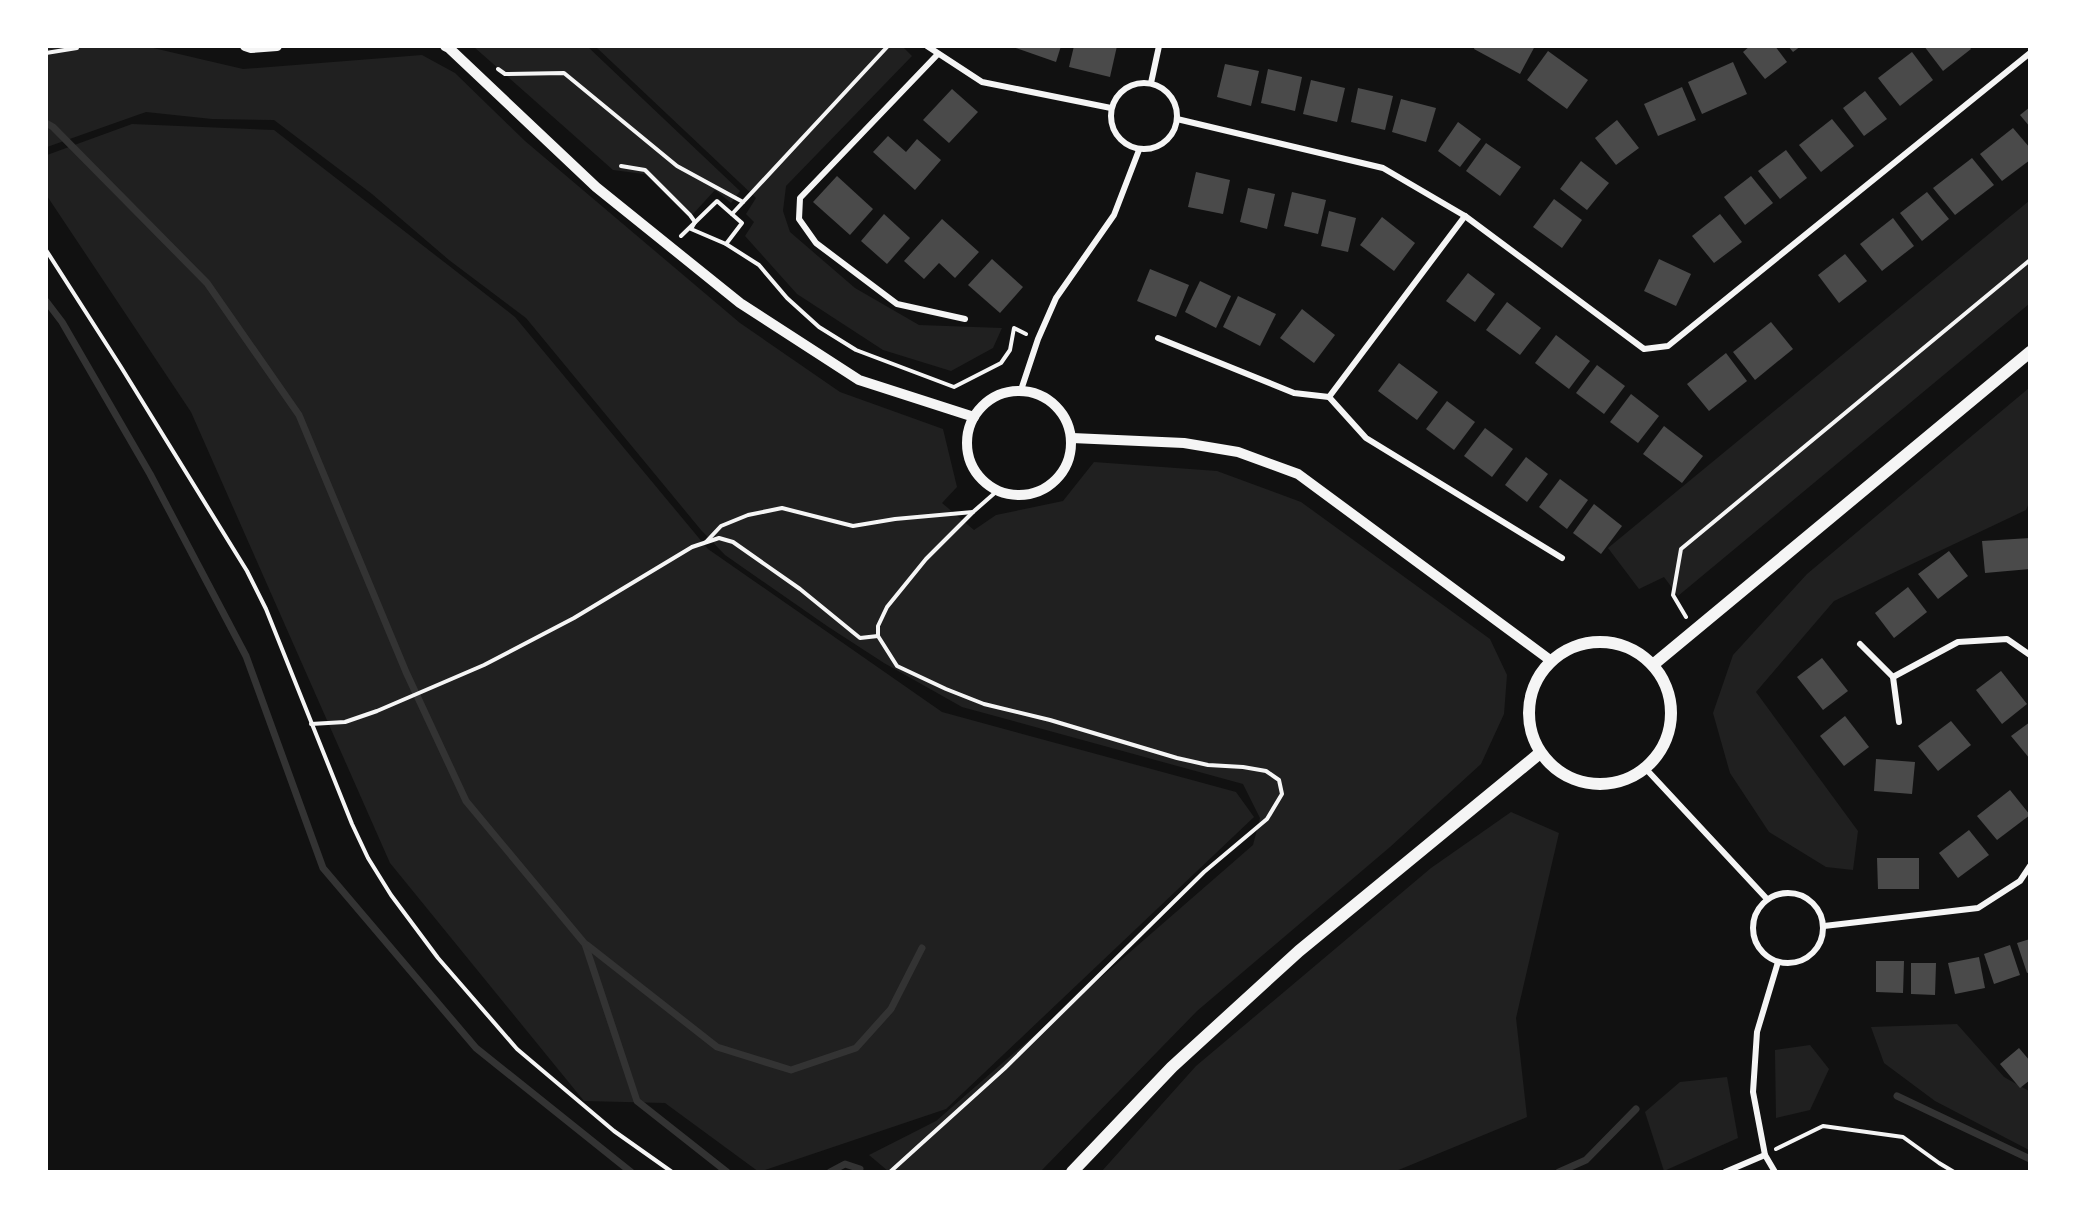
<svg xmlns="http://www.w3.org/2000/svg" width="2076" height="1218" viewBox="0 0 2076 1218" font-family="'Golos Text',sans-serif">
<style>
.green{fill:#202020}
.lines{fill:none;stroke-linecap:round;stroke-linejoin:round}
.stream{stroke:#333;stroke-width:7}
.building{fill:#4a4a4a}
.path{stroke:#f5f5f5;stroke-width:4}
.minor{stroke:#f5f5f5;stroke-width:6}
.tertiary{stroke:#f5f5f5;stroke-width:10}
.secondary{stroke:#f5f5f5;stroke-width:12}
</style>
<rect width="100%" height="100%" fill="#111"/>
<!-- green -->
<g class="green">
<path d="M 47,47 L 149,47 L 243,69 L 422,55 L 455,73 L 525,141 L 740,323 L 840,392 L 943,429 L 957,487 L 942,503 L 974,530 L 996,515 L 1063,501 L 1094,462 L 1217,471 L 1301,502 L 1490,639 L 1507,675 L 1504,714 L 1481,764 L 1390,847 L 1197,1011 L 1041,1171 L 888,1171 L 869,1155 L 936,1121 L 1253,845 L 1260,818 L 1243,784 L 962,707 L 884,663 L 827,626 L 725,555 L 701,530 L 526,318 L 449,260 L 372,194 L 274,120 L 212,119 L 146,112 L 47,147 Z"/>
<path d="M 474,47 L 588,47 L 740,191 L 731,203 L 715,190 L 693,214 L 651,175 L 613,170 Z"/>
<path d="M 596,47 L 903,47 L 912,56 L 786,186 L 783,211 L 790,232 L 855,288 L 919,325 L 1002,328 L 993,348 L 951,371 L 883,350 L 797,294 L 745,236 L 754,222 L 746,214 L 756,198 Z"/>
<path d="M 132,124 L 274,130 L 515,317 L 708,549 L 942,712 L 1236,792 L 1254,817 L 946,1109 L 759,1172 L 665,1103 L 584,1101 L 390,863 L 191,412 L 47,196 L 47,155 Z"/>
<path d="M 2029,201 L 2029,304 L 1678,596 L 1664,577 L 1639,589 L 1608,548 Z"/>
<path d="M 2029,388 L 2030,501 L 2026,510 L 1834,601 L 1756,692 L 1858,831 L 1853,870 L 1826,867 L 1769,832 L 1730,773 L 1713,713 L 1733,655 L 1807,574 Z"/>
<path d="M 1511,812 L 1559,833 L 1516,1018 L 1527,1117 L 1396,1171 L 1102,1171 L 1196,1066 L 1431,868 Z"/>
<path d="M 1957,1024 L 2004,1077 L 2029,1091 L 2029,1150 L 1935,1101 L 1884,1063 L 1871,1027 Z"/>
<path d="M 1810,1045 L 1829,1069 L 1810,1110 L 1776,1118 L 1775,1050 Z"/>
<path d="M 1727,1077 L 1738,1138 L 1664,1171 L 1645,1112 L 1680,1082 Z"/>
</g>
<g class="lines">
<!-- stream -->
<g class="stream">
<path d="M 46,123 L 53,127 L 207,283 L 299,415 L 406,672 L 466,801 L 585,944 L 637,1101 L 727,1172"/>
<path d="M 46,301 L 62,322 L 150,474 L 246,656 L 323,868 L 476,1048 L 631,1172"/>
<path d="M 587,945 L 717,1047 L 791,1070 L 856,1048 L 891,1009 L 922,948"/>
<path d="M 1897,1096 L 2030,1159"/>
<path d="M 830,1172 L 845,1164 L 860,1169"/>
<path d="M 1559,1172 L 1586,1160 L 1636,1109"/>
</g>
</g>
<!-- building -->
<g class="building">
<path d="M 1010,46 L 1061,46 L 1056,62 Z"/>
<path d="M 1074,46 L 1117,46 L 1110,77 L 1069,67 Z"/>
<path d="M 1475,46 L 1535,46 L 1520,74 L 1474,49 Z"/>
<path d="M 1750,46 L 1775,46 L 1787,62 L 1765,79 L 1743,52 Z"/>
<path d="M 1788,46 L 1801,46 L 1793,52 Z"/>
<path d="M 1924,46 L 1969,46 L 1971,49 L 1943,71 Z"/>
<path d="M 1548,51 L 1588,80 L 1567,109 L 1527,80 Z"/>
<path d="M 1912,52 L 1933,80 L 1900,106 L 1878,78 Z"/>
<path d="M 1733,62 L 1747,94 L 1702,114 L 1688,82 Z"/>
<path d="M 1225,64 L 1259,71 L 1251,106 L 1217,97 Z"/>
<path d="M 1268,69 L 1302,77 L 1295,111 L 1261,103 Z"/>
<path d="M 1311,80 L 1345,88 L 1337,122 L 1303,114 Z"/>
<path d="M 1682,87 L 1696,120 L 1658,136 L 1644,104 Z"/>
<path d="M 1358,88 L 1393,96 L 1385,130 L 1351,122 Z"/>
<path d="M 952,89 L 978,112 L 949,143 L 923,120 Z"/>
<path d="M 1865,91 L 1887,119 L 1864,136 L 1843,108 Z"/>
<path d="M 1401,99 L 1436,108 L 1426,142 L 1392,132 Z"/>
<path d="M 2030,107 L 2030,127 L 2020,115 Z"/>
<path d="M 1832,119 L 1854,146 L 1821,172 L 1799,145 Z"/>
<path d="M 1617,120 L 1639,148 L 1616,165 L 1595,138 Z"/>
<path d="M 1458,122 L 1481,139 L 1460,167 L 1438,151 Z"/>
<path d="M 2013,128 L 2030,148 L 2030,160 L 2002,181 L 1980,154 Z"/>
<path d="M 888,136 L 906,152 L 917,139 L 941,160 L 915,190 L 873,152 Z"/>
<path d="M 1486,143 L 1521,167 L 1500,196 L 1466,171 Z"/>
<path d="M 1786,150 L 1807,178 L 1780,199 L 1758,171 Z"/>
<path d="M 1972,158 L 1994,185 L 1955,215 L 1933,188 Z"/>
<path d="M 1581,161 L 1609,183 L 1587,210 L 1560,189 Z"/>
<path d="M 1196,172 L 1230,180 L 1223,214 L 1188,207 Z"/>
<path d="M 837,176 L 873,209 L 850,235 L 813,202 Z"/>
<path d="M 1751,176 L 1773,203 L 1745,225 L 1724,197 Z"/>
<path d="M 1248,188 L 1275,194 L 1267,229 L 1240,222 Z"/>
<path d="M 1292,192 L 1326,200 L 1318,234 L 1284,226 Z"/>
<path d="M 1927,192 L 1949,219 L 1922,241 L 1900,213 Z"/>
<path d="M 1554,199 L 1582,220 L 1562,248 L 1533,227 Z"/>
<path d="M 1329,211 L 1356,218 L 1348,252 L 1321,246 Z"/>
<path d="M 884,214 L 910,238 L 887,264 L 861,241 Z"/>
<path d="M 1720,214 L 1742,242 L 1714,263 L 1692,236 Z"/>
<path d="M 1382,217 L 1415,243 L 1394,271 L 1360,245 Z"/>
<path d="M 1893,218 L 1914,246 L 1882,271 L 1860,244 Z"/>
<path d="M 942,219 L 979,252 L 955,278 L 939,263 L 924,279 L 904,261 Z"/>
<path d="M 1845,254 L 1867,281 L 1839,303 L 1818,275 Z"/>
<path d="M 992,259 L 1023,287 L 1000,313 L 968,285 Z"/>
<path d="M 1659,259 L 1691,274 L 1676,306 L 1644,291 Z"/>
<path d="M 1150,269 L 1189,285 L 1176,317 L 1137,301 Z"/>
<path d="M 1468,273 L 1495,294 L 1475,322 L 1446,301 Z"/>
<path d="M 1200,281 L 1231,296 L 1216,328 L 1185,312 Z"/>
<path d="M 1238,296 L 1276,314 L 1260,346 L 1223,327 Z"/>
<path d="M 1507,302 L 1541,328 L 1520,355 L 1486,330 Z"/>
<path d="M 1302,309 L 1335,335 L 1314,363 L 1280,338 Z"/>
<path d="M 1771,322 L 1793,349 L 1755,380 L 1733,352 Z"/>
<path d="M 1556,335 L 1590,361 L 1569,389 L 1535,363 Z"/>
<path d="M 1726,353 L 1747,381 L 1709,411 L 1687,384 Z"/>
<path d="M 1399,363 L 1438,392 L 1417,420 L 1378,391 Z"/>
<path d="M 1597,365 L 1625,386 L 1604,414 L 1576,393 Z"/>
<path d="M 1631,394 L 1659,416 L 1638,443 L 1610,422 Z"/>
<path d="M 1447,401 L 1475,422 L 1454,450 L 1426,429 Z"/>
<path d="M 1664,426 L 1703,456 L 1682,483 L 1643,454 Z"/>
<path d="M 1485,428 L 1513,449 L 1492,477 L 1464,456 Z"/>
<path d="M 1526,457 L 1548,474 L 1527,502 L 1505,485 Z"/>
<path d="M 1560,479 L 1588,500 L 1567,529 L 1539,507 Z"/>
<path d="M 1594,504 L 1622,526 L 1601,554 L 1573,533 Z"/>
<path d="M 2030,538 L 2030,569 L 1985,573 L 1982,541 Z"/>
<path d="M 1949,551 L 1968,576 L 1938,599 L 1918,574 Z"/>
<path d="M 1908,587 L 1927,612 L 1894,638 L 1875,613 Z"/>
<path d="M 1822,658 L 1848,691 L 1823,710 L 1797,677 Z"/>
<path d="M 2001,671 L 2027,704 L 2002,724 L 1976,690 Z"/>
<path d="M 1845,716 L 1869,747 L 1844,766 L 1820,736 Z"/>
<path d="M 1951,721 L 1971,745 L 1938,771 L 1918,746 Z"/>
<path d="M 2030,722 L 2030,759 L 2011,736 Z"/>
<path d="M 1876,759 L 1915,762 L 1912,794 L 1874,791 Z"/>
<path d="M 2010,790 L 2030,815 L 1997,840 L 1977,816 Z"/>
<path d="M 1969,830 L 1989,855 L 1958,878 L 1939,853 Z"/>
<path d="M 1877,858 L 1919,858 L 1919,889 L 1878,889 Z"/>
<path d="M 2030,939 L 2030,972 L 2027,973 L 2017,943 Z"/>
<path d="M 2010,945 L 2020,975 L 1994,984 L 1984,954 Z"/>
<path d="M 1979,957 L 1985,988 L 1955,994 L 1948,963 Z"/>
<path d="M 1876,961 L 1904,961 L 1903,993 L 1876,992 Z"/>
<path d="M 1911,963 L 1936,963 L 1935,995 L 1911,994 Z"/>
<path d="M 2019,1048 L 2030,1061 L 2030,1080 L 2020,1088 L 2000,1064 Z"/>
</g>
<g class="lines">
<!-- path -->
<g class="path">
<path d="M 46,53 L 77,48"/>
<path d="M 498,69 L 505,74 L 564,73 L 677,166 L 743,202"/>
<path d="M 621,166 L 645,170 L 690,215 L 695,222 L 691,229 L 726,244"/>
<path d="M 732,214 L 888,46"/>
<path d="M 681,236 L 717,201 L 742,223 L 726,244 L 759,265 L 787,298 L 819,327 L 856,350 L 954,387 L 1001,363 L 1010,350 L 1014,328 L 1026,334"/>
<path d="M 46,250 L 121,367 L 247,571 L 266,609 L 352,824 L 368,858 L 391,895 L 438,958 L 517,1049 L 614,1131 L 672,1172"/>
<path d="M 706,542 L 721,526 L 748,515 L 782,508 L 853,526 L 895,519 L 973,512"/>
<path d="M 1686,617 L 1673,595 L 1681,549 L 2030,260"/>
<path d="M 311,724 L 345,722 L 377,711 L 484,665 L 574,618 L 692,547 L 719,538 L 733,542 L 800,589 L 860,638 L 878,636"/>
<path d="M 1776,1149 L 1823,1126 L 1903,1137 L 1939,1163 L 1954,1172"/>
<path d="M 890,1172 L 1005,1068 L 1204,872 L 1267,819 L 1282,794 L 1279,780 L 1266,771 L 1243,767 L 1208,765 L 1177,758 L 1050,720 L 984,704 L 946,689 L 897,666 L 878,636 L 878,626 L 887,607 L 926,559 L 973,512 L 997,491"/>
</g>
<!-- minor -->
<g class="minor">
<path d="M 927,46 L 982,82 L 1111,108"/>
<path d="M 937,55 L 800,198 L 799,219 L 816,243 L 897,304 L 965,319"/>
<circle cx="1144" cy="116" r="33"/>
<path d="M 1151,83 L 1159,46"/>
<path d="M 1177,119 L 1383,168 L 1465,216 L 1644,349 L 1668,346 L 2030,53"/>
<path d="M 1158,338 L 1294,393 L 1329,397 L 1366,438 L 1562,558"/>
<path d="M 1021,390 L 1038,339 L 1056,298 L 1114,215 L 1139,150"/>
<path d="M 1329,397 L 1465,216"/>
<path d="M 1860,644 L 1893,677 L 1899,722"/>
<path d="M 1893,677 L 1958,642 L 2007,639 L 2030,655"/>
<path d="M 1646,769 L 1767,899"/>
<circle cx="1788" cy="928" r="35"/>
<path d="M 1824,926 L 1978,908 L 2020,881 L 2030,866"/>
<path d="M 1725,1172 L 1765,1155"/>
<path d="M 1775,1172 L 1765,1155 L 1753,1092 L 1757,1032 L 1778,962"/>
</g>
<!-- tertiary -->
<g class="tertiary">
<path d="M 245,46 L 251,48 L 277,46"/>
<path d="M 445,46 L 449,48 L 596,187 L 740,303 L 859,380 L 974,417"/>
<circle cx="1019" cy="443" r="52"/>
<path d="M 1072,438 L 1184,443 L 1238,452 L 1298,474 L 1550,660"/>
</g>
<!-- secondary -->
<g class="secondary">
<circle cx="1600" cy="713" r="71"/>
<path d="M 1654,664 L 2030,352"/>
<path d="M 1072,1172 L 1172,1067 L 1299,951 L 1540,753"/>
</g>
</g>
<!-- border -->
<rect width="2076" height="1218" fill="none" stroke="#ffffff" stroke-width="96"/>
</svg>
